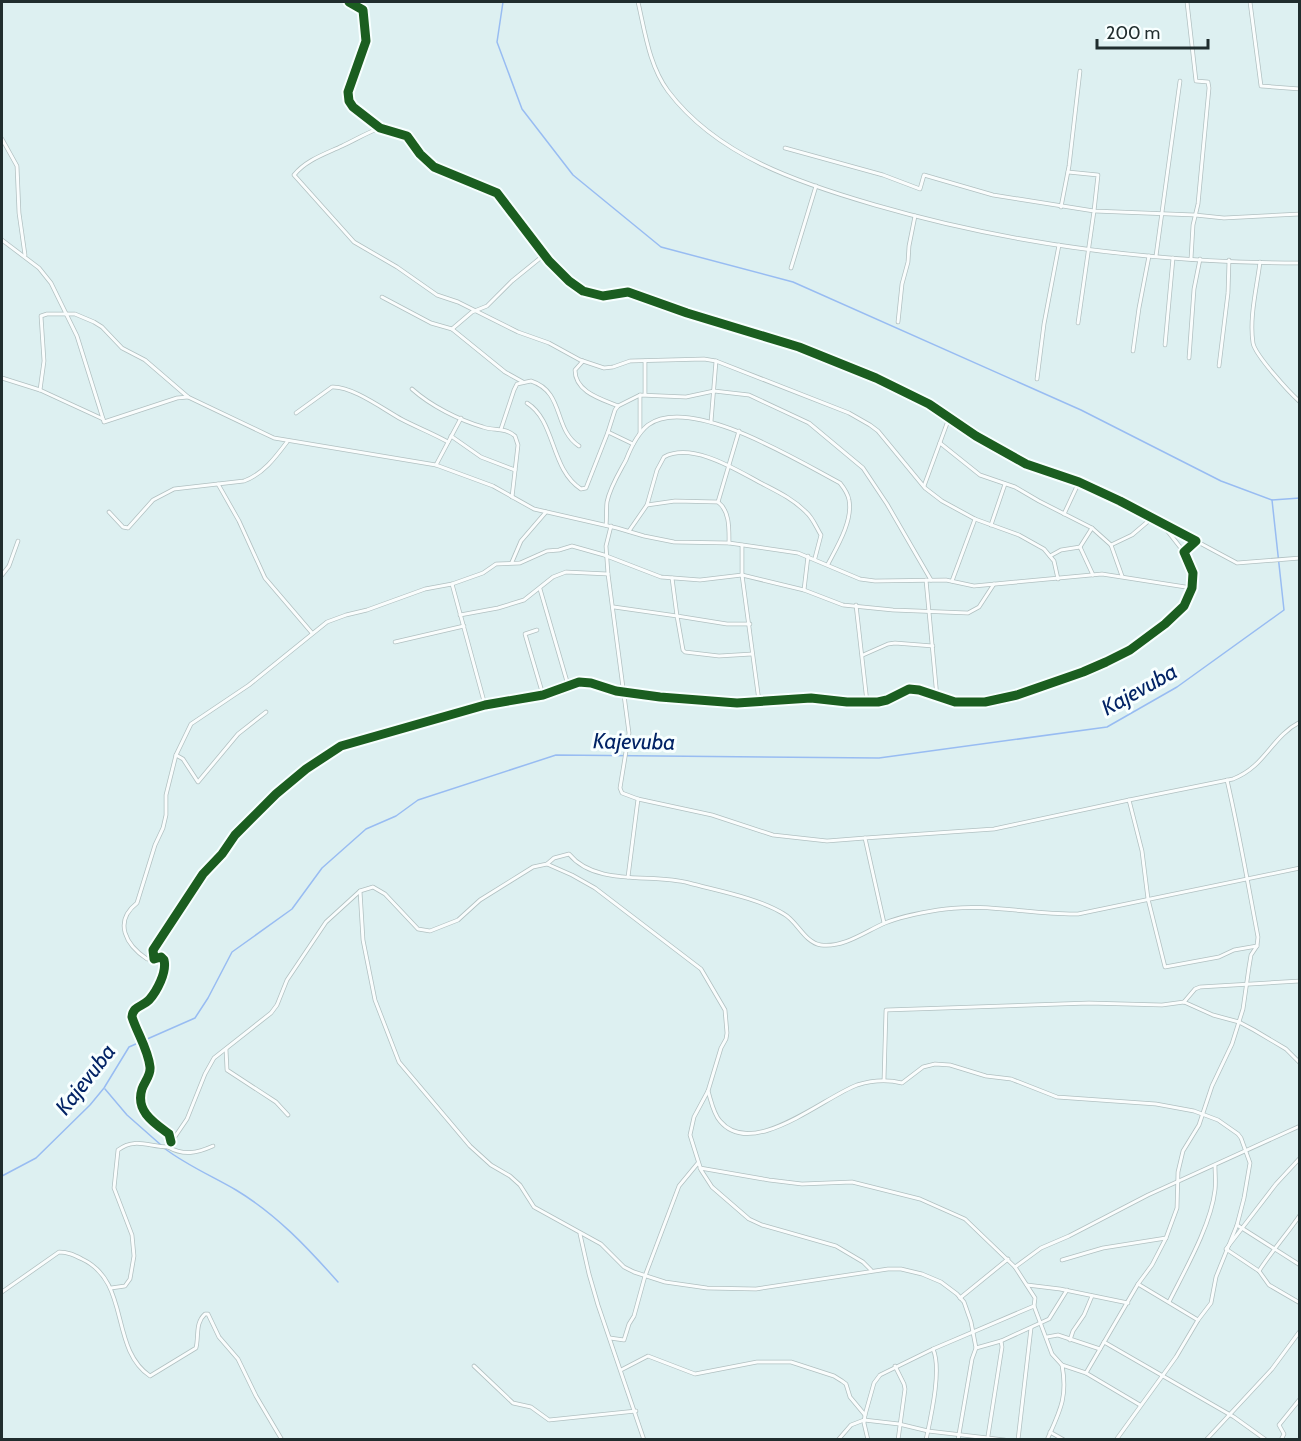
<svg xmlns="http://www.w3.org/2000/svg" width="1301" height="1441" viewBox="0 0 1301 1441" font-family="Cabin,sans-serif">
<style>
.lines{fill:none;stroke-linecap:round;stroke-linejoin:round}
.stream{stroke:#98bcf2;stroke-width:1.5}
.street-casing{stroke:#b1c0c1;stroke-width:4.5}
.street{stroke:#fafdfd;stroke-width:3}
.cycleway-casing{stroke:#f8ffff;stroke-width:13}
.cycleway{stroke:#1b5e20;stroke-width:9}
.labels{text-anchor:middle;stroke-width:6;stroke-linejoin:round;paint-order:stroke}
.water-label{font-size:22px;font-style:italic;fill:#022365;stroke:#f8ffff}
</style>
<rect width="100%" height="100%" fill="#ddf0f1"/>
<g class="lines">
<!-- stream -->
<g class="stream">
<path d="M 503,2 L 497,42 L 522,109 L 573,175 L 661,247 L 793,282 L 1081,410 L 1221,481 L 1272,500 L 1300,498"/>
<path d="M 105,1089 L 127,1115 L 161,1145"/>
<path d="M 164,1148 C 186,1165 212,1176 236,1190 C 276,1214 307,1247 338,1282"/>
<path d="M 2,1176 L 36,1158 L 90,1105 L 104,1088 L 129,1047 L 195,1018 L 208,998 L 232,952 L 292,909 L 322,868 L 366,829 L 396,816 L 418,800 L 556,755 L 879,758 L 1107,727 L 1177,687 L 1284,610 L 1272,500"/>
</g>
<defs>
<g id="street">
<path d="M 638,2 C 645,32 649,65 668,91 C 717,156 799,183 875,205 C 1013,245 1156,263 1300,263"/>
<path d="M 1187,2 L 1196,81 L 1208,82 L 1209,88 L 1198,204 L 1193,225 L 1191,259"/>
<path d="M 1250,2 L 1261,86 L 1300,89"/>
<path d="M 380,128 C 366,133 355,140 342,146 C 325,154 306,160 294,175 L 354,242 L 397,267 L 437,295 L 458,302 L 518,332 L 549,343 L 580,360 L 604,368 L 613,367 L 630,361 L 704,359 L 716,361 L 849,413 L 870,425 L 878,431 L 925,488 L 942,501 L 975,519 L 1019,535 L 1044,549 L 1054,561 L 1058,579"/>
<path d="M 2,139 L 17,166 L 19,213 L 25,255"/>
<path d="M 785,148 L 883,175 L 920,189 L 924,175 L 993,195 L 1094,211 L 1078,323"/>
<path d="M 1068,172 L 1098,175 L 1094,211 L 1195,215 L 1224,218 L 1300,214"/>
<path d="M 1061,207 L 1069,166 L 1080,71"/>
<path d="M 2,240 L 39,268 L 51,283 L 77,336 L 104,422 L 177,398 L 188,397"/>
<path d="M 1156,256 L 1180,81"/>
<path d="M 1260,262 C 1257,287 1249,317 1253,343 C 1255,355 1289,392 1300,402"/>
<path d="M 791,268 L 816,186"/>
<path d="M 382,297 L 431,323 L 452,329 L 505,372 L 523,382"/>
<path d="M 898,322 L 902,284 L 908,262 L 909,246 L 915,216"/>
<path d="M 452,329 L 472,312 L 487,306 L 512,281 L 544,255"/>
<path d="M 1165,345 L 1173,258"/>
<path d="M 1133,351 L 1139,308 L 1149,256"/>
<path d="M 1189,358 L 1194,289 L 1200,259"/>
<path d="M 583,361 L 575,370 C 575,392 601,399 618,406"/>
<path d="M 1219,366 L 1228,293 L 1229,260"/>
<path d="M 2,378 L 40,390 L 103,419"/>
<path d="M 1037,379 L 1044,324 L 1059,245"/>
<path d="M 412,389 C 431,406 459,420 483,427 C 494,431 505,427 515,436 L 518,445 L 512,497"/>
<path d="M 40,390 L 44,361 L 41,316 L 47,314 L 75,314 L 94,322 L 102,327 L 122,348 L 145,360 L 188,397 L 274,438 L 436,465 L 493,486 L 534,509 L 617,528 L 644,536 L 674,542 L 729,543 L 798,553 L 860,579 L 875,581 L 946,580 L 974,586 L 1102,574 L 1192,588"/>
<path d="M 645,394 L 645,361"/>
<path d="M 640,395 L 640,433"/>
<path d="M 527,403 C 556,421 550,469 581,489 L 586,488 L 608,432"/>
<path d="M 296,413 L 332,387 C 352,386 383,409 401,419 C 416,427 432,433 448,442"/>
<path d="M 711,422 L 716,361"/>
<path d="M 501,429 L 514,390 L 517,384 L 531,381 C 565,392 553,429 579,446"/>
<path d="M 451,436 L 481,457 L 515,470"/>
<path d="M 940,443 L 980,475 L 1015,487 L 1039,501 L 1092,528 L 1111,545 L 1122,576"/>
<path d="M 633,444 L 608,432 L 615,410 L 618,406 L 640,395 L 686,397 L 714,391 L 749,395 L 809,423 L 863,468 L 887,504 L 931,580"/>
<path d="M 436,465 L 461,418"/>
<path d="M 218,484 L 239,521 L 265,578 L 312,633"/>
<path d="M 924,486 L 949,418"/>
<path d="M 718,502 L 739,431"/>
<path d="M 647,505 L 675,501 L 718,502 C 730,511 729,529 729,543"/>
<path d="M 109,512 L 123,527 L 128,528 L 153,500 L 174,489 L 244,481 C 263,474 275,458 287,442"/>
<path d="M 1064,514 L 1079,482"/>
<path d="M 1164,523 L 1166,529 L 1184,552"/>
<path d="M 606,525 C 607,518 606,509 607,502 C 610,487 619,473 626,460 C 631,447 637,434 648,425 C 691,394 800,462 840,483 C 844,488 848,494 849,500 C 853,521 837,547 828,564"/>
<path d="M 991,525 L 1005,484"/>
<path d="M 611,526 L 606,546 L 608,574 L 629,733 L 620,788 L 622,793 L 638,799 L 628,877"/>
<path d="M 629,531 L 647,505 L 657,470 L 664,457 C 692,442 735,469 759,482 C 776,491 792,498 806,512 C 813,518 816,527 821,535 L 815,558"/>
<path d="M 1196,541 L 1237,563 L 1300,558"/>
<path d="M 742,545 L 742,575 L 759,701"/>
<path d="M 1111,545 L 1132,535 L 1152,518"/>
<path d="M 1080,547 L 1092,528"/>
<path d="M 1050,556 L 1061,550 L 1080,547 L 1093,575"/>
<path d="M 512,562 L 521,541 L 546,512"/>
<path d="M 2,575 L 9,566 L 18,541"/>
<path d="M 672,578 L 677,616 L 727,624 L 750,624"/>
<path d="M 926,580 L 937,697"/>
<path d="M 952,581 L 975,519"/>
<path d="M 452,584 L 485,705"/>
<path d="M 540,589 L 568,685"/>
<path d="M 804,590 L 808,556"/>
<path d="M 856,605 L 867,702"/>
<path d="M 614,607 L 677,616 L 683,650 L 685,652 L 719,656 L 752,654"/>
<path d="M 460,615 L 498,608 L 524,600 L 553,577 L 566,572 L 608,574"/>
<path d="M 537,630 L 525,634 L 543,695"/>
<path d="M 395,642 L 464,626"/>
<path d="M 863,655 L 888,644 L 895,643 L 933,646"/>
<path d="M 176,755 L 183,759 L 198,782 L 238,734 L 266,712"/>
<path d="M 638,799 L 712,815 L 773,835 L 827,841 L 865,838"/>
<path d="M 547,864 L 572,875 L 595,888 L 701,969 L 725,1010 L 727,1033 L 726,1039 L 721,1048 L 708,1091 L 694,1117 L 690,1135 L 701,1170 L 712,1187 L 749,1219 L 762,1225 L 836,1246 L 863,1262 L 871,1270"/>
<path d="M 360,891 L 363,940 L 375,1000 L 399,1062 L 470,1146 L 491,1165 L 510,1176 L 520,1185 L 534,1207 L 601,1244 L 624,1267 L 634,1272 L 665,1282 L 707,1288 L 756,1289 L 888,1269 L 901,1269 L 922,1274 L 941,1282 L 957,1294 L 964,1302 L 971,1322 L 976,1348 L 972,1359 L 958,1440"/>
<path d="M 884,923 L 865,838 L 994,829 L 1129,800"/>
<path d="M 1257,946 L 1234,950 L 1219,957 L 1165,967 L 1148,899 L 1142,851 L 1129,800 L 1233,779 C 1266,766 1271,737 1300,722"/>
<path d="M 154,959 L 147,959 C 126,945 113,922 137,903 L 155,845 L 163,828 L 166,815 L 166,795 L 176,755 L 191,724 L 249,685 L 327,622 L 346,615 L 367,610 L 425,589 L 452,584 L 483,573 L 496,564 L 520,563 L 547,551 L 559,550 L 572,546 L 604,555 L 661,577 L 700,580 L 742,575 L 804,590 L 843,605 L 893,610 L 968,613 L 979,607 L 994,584"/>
<path d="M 1184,1002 L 1195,989 L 1200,987 L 1300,981"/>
<path d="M 226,1049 L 227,1070 L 276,1102 L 288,1115"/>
<path d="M 884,1080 L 886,1010 L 1089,1003 L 1162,1005 L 1184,1002 L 1213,1015 L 1239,1022 L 1254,1030 L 1286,1049 L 1300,1063"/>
<path d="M 708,1091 C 711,1100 713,1113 720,1121 C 752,1160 824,1097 857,1085 C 873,1080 886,1079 902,1083 L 923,1067 L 935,1064 L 950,1065 L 986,1076 L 1011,1079 L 1057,1097 L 1156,1104 L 1194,1111 L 1218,1120 L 1238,1134 L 1241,1138 L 1250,1163 L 1244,1198 L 1237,1225 L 1216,1277 L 1211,1303 L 1198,1320 L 1176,1357 L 1116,1440"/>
<path d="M 171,1142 L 169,1134 C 154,1123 135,1111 142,1089 C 145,1081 151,1075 150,1067 C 148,1049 137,1033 132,1017 C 133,1006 142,1007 149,1000 C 157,991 167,972 164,960 L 161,957 L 154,959 L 153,950 L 203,874 L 222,854 L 235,835 L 276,794 L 306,769 L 341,746 L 485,705 L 543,695 L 579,682 L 591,683 L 616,691 L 660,697 L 737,703 L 811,698 L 847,702 L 878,702 L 887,700 L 909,689 L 919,690 L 955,702 L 985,702 L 1017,695 L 1083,672 L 1106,662 L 1130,650 L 1165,624 L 1184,606 L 1192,588 L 1193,573 L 1184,552 L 1196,541 L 1120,501 L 1079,482 L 1026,464 L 976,436 L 929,404 L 876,378 L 799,347 L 687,313 L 628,292 L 603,296 L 583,291 L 569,281 L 549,261 L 497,193 L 434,167 L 420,154 L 407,136 L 380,128 L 353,107 L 349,101 L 348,92 L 366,41 L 363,10 L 349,2"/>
<path d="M 168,1147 C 184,1156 197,1153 213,1146"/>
<path d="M 1300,1158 L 1276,1184 L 1226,1249 L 1259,1271 L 1269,1285 L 1300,1303"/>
<path d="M 700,1168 L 769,1180 L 802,1184 L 852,1182 L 920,1199 L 965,1219 L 1015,1267"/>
<path d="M 1237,1225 L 1300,1265"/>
<path d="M 580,1234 L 589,1274 L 598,1305 L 644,1440"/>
<path d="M 1062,1260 L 1103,1248 L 1166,1238"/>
<path d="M 1259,1271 C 1272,1251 1287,1234 1300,1215"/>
<path d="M 1138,1284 L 1198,1320"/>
<path d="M 1027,1285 L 1060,1289 L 1128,1303"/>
<path d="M 111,1288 L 125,1286 L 130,1279 L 134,1256 L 132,1235 L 114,1188 L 118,1150 C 135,1137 149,1147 168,1147 L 187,1119 L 205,1074 L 214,1058 L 271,1013 L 277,1005 L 287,980 L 326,922 L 360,891 L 373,887 L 385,894 L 418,929 L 430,931 L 458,920 L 480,900 L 533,867 L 547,864 L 554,858 L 569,854 C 596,887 652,873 689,883 C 719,891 758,898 784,914 C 797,921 805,943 821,945 C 844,948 866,931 885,923 C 902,916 920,913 938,910 C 984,902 1032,915 1078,914 L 1300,868"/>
<path d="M 2,1292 L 59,1252 C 68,1252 74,1255 82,1259 C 131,1282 109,1348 150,1376 L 196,1348 C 199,1336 195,1323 205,1314 L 208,1314 L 219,1337 L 238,1359 L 256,1396 L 282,1440"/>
<path d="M 960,1298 L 1008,1259"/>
<path d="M 1169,1302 C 1185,1270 1211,1225 1215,1190 C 1216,1182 1215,1174 1215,1166"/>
<path d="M 1034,1306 L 1052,1354 L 1062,1365"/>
<path d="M 1047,1337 L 1058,1335 L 1100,1349"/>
<path d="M 610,1338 L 624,1340 L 629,1324 L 634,1316 L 645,1276 L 679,1186 L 698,1163"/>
<path d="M 1070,1340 L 1073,1331 L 1084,1315 L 1092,1296"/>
<path d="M 1104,1342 L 1234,1417 L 1266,1440"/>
<path d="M 976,1348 L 1001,1341 L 1049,1319 L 1067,1290"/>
<path d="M 474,1366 L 513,1403 L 531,1407 L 549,1420 L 636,1411"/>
<path d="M 895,1366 L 904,1384 L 905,1389 L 898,1440"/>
<path d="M 621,1370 L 648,1356 L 695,1374 L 757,1362 L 791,1362 L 834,1376 L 842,1381 L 846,1384 L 850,1397 L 865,1415"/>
<path d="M 1086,1373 L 1140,1405"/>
<path d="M 1050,1432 L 1064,1440"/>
<path d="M 988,1436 L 1002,1347 L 1001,1341"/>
<path d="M 838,1440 L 851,1425 L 864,1420 L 899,1424 L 928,1431 L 1005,1440"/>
<path d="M 868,1440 L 864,1423 L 865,1415 L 874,1383 L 880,1375 L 933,1349 L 1034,1306 L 1035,1298 L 1015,1267 L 1041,1248 L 1069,1236 L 1148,1195 L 1300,1126"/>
<path d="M 926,1440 C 931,1416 942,1369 933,1349"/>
<path d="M 1018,1440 L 1031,1328"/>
<path d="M 1047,1440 C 1060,1411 1068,1397 1062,1365 L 1086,1373 L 1138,1284 L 1152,1265 L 1166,1238 L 1177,1208 L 1178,1172 L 1183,1151 L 1199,1125 L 1212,1086 L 1232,1044 L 1243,1009 L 1249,967 L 1251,955 L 1257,946 L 1258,937 C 1248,884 1239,832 1227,780"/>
<path d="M 1206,1440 L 1272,1369 L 1300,1331"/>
<path d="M 1281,1440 L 1284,1434 L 1279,1425 L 1300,1399"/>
</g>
</defs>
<!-- street casing -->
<use href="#street" class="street-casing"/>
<!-- street -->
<use href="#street" class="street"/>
<defs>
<path id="cycleway" d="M 171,1142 L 169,1134 C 154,1123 135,1111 142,1089 C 145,1081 151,1075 150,1067 C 148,1049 137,1033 132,1017 C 133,1006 142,1007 149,1000 C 157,991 167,972 164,960 L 161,957 L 154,959 L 153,950 L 203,874 L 222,854 L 235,835 L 276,794 L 306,769 L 341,746 L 485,705 L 543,695 L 579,682 L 591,683 L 616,691 L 660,697 L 737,703 L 811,698 L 847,702 L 878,702 L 887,700 L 909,689 L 919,690 L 955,702 L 985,702 L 1017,695 L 1083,672 L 1106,662 L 1130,650 L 1165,624 L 1184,606 L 1192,588 L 1193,573 L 1184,552 L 1196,541 L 1120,501 L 1079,482 L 1026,464 L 976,436 L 929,404 L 876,378 L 799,347 L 687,313 L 628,292 L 603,296 L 583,291 L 569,281 L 549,261 L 497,193 L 434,167 L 420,154 L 407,136 L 380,128 L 353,107 L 349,101 L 348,92 L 366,41 L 363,10 L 349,2"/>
</defs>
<!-- cycleway casing -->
<use href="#cycleway" class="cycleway-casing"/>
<!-- cycleway -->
<use href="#cycleway" class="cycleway"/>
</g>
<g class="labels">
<!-- water labels -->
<g class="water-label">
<text transform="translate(1139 689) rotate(-29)" y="8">Kajevuba</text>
<text transform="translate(634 741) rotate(1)" y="8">Kajevuba</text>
<text transform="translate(85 1079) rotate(-52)" y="8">Kajevuba</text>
</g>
</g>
<!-- border -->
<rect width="1301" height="1441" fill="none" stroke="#202d2e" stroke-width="6"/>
<!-- scale -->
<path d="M1097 39v9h111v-9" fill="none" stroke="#202d2e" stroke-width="3"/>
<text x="1106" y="39" font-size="18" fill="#202d2e" stroke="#f8ffff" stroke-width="4.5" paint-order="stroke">200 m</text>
</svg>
